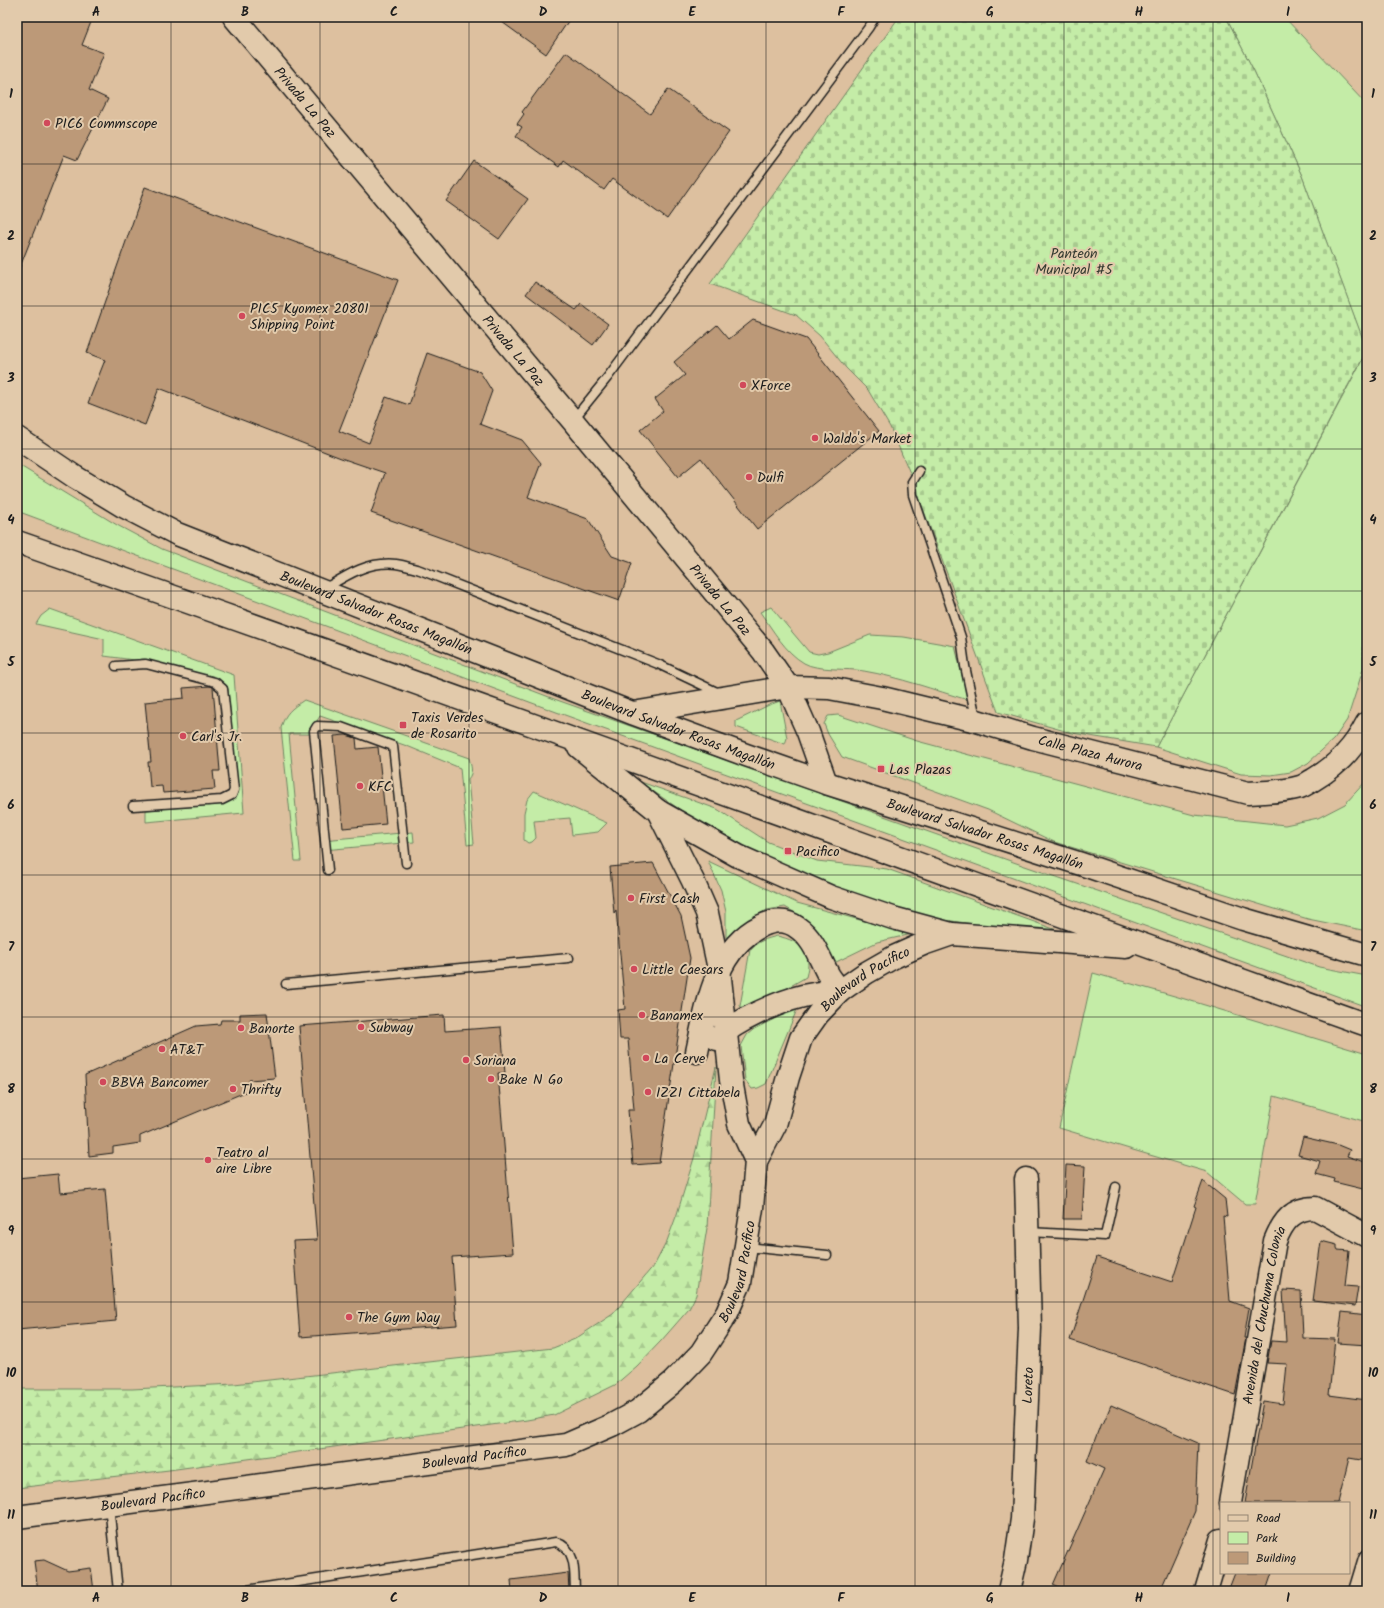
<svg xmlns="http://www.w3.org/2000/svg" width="1384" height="1608" viewBox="0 0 1384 1608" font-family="Kalam,sans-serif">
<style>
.green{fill:#c4eca7;stroke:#708462}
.forest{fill:url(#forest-firs);stroke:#708462}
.cemetery{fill:url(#cemetery-stones);stroke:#708462}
.building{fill:#bc9978;stroke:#1c1c1c}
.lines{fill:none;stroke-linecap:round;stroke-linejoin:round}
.lane-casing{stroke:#1c1c1c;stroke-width:11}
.street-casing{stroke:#1c1c1c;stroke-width:19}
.secondary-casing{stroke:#1c1c1c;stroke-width:25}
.primary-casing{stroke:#1c1c1c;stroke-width:25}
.highway-casing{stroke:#1c1c1c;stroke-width:25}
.lane{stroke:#e2caab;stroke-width:8}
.street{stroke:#e2caab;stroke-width:16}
.secondary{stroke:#e2caab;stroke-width:22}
.primary{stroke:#e2caab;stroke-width:22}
.highway{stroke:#e2caab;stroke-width:22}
.grid{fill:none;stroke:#1c1c1c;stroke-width:1;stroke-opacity:0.55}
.poi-dot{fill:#d1495b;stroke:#e2caab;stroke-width:1.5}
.labels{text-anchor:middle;stroke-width:4;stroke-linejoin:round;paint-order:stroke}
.street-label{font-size:14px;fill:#1c1c1c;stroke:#e2caab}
.poi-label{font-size:14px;fill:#1c1c1c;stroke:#e2caab;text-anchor:start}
.park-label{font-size:14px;fill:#353b31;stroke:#e2caab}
.neatline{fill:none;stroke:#1c1c1c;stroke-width:1.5}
.grid-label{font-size:13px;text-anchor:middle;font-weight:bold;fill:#1c1c1c}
</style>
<defs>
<pattern id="forest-firs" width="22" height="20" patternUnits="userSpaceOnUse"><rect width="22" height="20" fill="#c4eca7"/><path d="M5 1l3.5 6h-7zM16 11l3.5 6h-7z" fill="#a8ca8f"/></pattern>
<pattern id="cemetery-stones" width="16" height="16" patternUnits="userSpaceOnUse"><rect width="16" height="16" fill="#c4eca7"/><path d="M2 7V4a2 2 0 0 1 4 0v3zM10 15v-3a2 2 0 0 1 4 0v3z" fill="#a8ca8f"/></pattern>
</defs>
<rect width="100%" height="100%" fill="#ddc09f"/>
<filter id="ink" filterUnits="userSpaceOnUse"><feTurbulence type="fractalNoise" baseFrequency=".025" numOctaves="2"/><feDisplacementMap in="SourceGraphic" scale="8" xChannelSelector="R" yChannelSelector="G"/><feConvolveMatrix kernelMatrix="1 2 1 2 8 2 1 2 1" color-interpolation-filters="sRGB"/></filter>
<g filter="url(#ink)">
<!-- green -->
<g class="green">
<path d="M 1226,17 L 1284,17 L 1367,105 L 1367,350 L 1363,669 L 1356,692 L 1347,720 L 1334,739 L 1308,763 L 1291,772 L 1271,775 L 1241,774 L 1156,747 L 1367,351 L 1302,176 L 1254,71 Z"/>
<path d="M 17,464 L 117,525 L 162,549 L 557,700 L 1019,864 L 1319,967 L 1367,976 L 1367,1007 L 551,710 L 17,511 Z"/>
<path d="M 771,607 L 809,652 L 818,654 L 828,652 L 870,635 L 904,637 L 955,646 L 968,700 C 934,690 899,677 864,671 C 848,668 817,671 804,663 C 785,652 773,630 760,612 Z"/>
<path d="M 50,609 L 234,675 L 244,813 L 146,822 L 146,810 L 224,804 L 233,799 L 238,794 L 228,689 L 225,684 L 217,679 L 144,659 L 134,660 L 104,656 L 104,639 L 36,624 L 41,616 Z"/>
<path d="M 304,700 L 469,758 C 471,766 474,772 468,779 L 474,844 L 467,845 L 460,768 L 407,746 L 320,716 L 309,734 L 289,734 L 301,861 L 295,861 L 281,728 C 285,713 291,709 304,700 Z"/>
<path d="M 780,701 L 787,738 L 785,744 L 736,727 L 736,721 L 769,705 Z"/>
<path d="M 838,715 L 917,741 L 1194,815 L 1285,825 L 1318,818 L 1345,804 L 1367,780 L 1367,931 L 1308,919 L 1054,842 L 988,810 L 842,757 L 828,734 L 824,724 L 828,716 Z"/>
<path d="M 638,781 L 717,809 L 768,842 L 817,861 L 887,869 L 1126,955 L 1046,934 L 937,919 L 879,906 L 761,855 L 685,813 Z"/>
<path d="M 534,791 L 607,823 L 598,832 L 572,835 L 570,818 L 534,821 L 536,838 L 532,842 L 528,843 L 524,840 L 524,813 L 527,800 Z"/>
<path d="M 413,832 L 414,842 L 323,850 L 322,840 Z"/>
<path d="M 708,861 L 797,903 L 912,934 L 877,942 L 832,964 L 824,943 L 804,918 L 785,907 L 767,910 L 754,917 L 726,938 L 726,912 L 721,890 Z"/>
<path d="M 777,936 C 801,941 813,952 806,977 L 751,1009 L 744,1009 L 740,1006 L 750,950 C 757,941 766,939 777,936 Z"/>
<path d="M 1093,973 L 1178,997 L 1367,1054 L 1367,1122 L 1274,1096 L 1255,1204 L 1245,1204 L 1207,1172 L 1059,1128 Z"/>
<path d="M 798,1007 L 766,1084 L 758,1088 L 752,1089 L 745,1080 L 741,1046 L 747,1035 L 754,1029 Z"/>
</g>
<!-- forest -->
<path class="forest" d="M 716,1067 L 707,1228 L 696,1295 L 689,1309 L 661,1341 L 637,1366 L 615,1385 L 554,1415 L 527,1420 L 169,1470 L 17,1488 L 17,1389 L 132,1389 L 234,1384 L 553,1348 L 575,1339 L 613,1314 L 655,1264 L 667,1241 L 677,1214 L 694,1158 Z"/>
<!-- cemetery -->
<path class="cemetery" d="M 899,17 L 1226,17 L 1254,71 L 1302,176 L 1367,350 L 1156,747 L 1072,733 L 998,712 L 910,473 L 890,427 L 868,390 L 846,368 L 820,336 L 796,315 L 710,284 Z"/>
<!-- building -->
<g class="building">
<path d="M 17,17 L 93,17 L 82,45 L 104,53 L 89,90 L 108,99 L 77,160 L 64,155 L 18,272 L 17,272 Z"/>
<path d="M 495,17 L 571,17 L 546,54 Z"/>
<path d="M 566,52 L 650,114 L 668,89 L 729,132 L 667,219 L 612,179 L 604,190 L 563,160 L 559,167 L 516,136 L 522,127 L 517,124 L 524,114 L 522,112 Z"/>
<path d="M 474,161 L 528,199 L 499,239 L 446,201 Z"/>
<path d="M 145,187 L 398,280 L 339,431 L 369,443 L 386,397 L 409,405 L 427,353 L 480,372 L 492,391 L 480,424 L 522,440 L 541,463 L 528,497 L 588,519 L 612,556 L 632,563 L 619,601 L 371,513 L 385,473 L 341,458 L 159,388 L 145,425 L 88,403 L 105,360 L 87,353 Z"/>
<path d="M 535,282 L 576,310 L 581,304 L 608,324 L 593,345 L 526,294 Z"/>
<path d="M 753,320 L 806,339 L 879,431 L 757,529 L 701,458 L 678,477 L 640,430 L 663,411 L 655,399 L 685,375 L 674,362 L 717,325 L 729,339 Z"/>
<path d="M 210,686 L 213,687 L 220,771 L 213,771 L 215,789 L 163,793 L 162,786 L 150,787 L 148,762 L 151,762 L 145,702 L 184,698 L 183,688 Z"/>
<path d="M 346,735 L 356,738 L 357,749 L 378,747 L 386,824 L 343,828 L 334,736 Z"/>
<path d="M 653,863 L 681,916 L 690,958 L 659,1163 L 633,1165 L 628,1110 L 634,1110 L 628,1039 L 620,1039 L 618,1010 L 625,1009 L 616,910 L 614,913 L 610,867 Z"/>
<path d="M 267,1013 L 275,1078 L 249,1080 L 250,1090 L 140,1136 L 140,1143 L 113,1147 L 113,1153 L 89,1156 L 85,1075 L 196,1026 L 220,1024 L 221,1020 L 240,1020 L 240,1014 Z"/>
<path d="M 444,1015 L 445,1031 L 501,1027 L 505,1073 L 498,1073 L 513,1253 L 452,1257 L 457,1325 L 300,1337 L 293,1241 L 317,1240 L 299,1026 Z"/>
<path d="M 1303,1137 L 1338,1145 L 1350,1150 L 1347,1156 L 1367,1163 L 1367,1190 L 1334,1182 L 1335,1179 L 1316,1174 L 1320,1161 L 1298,1155 Z"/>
<path d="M 1066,1165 L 1085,1166 L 1082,1219 L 1063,1219 Z"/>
<path d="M 58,1174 L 60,1193 L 105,1189 L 116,1321 L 17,1330 L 17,1178 Z"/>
<path d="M 1203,1181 L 1225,1199 L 1227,1217 L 1223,1216 L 1230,1301 L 1249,1308 L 1244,1338 L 1246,1338 L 1235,1395 L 1070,1340 L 1097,1257 L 1172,1282 L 1196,1207 L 1194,1206 Z"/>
<path d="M 1321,1241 L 1337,1245 L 1337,1248 L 1338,1250 L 1349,1251 L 1345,1286 L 1358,1287 L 1355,1306 L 1313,1301 Z"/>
<path d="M 1283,1290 L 1301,1291 L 1303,1338 L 1335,1339 L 1329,1395 L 1367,1400 L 1367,1461 L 1349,1458 L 1338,1503 L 1245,1503 L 1263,1401 L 1283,1404 L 1287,1364 L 1267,1363 L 1271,1341 L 1286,1342 Z"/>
<path d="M 1342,1312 L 1367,1315 L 1367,1345 L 1338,1343 Z"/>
<path d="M 1111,1405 L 1198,1443 L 1195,1511 L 1160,1591 L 1066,1591 L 1053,1585 L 1104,1469 L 1087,1461 L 1101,1423 L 1103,1424 Z"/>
<path d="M 44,1560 L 68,1571 L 91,1568 L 94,1591 L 38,1591 L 34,1561 Z"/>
<path d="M 568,1573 L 569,1591 L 512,1591 L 511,1580 Z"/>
<path d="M 1235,1573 L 1272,1573 L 1266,1591 L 1228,1591 Z"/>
</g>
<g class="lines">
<defs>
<g id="lane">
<path d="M 573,420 L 607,378 L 869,27 L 875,17"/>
<path d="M 919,471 L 912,482 L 913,495 L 961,637 L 965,666 L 976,718"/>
<path d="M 324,589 C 347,575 368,561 396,564 C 404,565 412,568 420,570 L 658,664 L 719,693"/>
<path d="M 116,666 L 146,664 L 215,682 L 223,689 L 234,790 L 232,795 L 222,800 L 133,806"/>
<path d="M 328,870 L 314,731 L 317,726 L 341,727 L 393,746 L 406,863"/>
<path d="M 286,984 L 569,958"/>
<path d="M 1028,1232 L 1105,1236 L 1116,1187"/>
<path d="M 747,1247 L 827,1255"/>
<path d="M 109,1505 L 118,1591"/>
<path d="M 240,1591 L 556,1542 C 577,1549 574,1572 575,1591"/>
</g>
<path id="street" d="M 1357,1591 L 1367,1558"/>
<g id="secondary">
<path id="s1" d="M 234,17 L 573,421 L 763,651 L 788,687 L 829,688 L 882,698 L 977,721 L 1033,738 L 1248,793 C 1265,792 1283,792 1300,787 C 1304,786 1309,782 1313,780 C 1337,766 1355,747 1367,723"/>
<path id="s2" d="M 1230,1503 L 1275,1241 C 1283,1221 1293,1208 1315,1208 L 1367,1236"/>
<path id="s3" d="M 1009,1591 L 1016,1560 L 1022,1519 L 1030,1328 L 1026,1179"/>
<path d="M 1206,1591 L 1221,1540"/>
</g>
<g id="primary">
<path d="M 658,811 L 693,881 L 707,913 L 719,969 L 731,1080 L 739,1124 L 756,1161"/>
<path d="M 717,1039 C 735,1021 778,1002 803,996 C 815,993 828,992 840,991"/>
<path d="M 697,1052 C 707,1006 715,949 761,926 C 774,920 786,919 798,928 C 814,939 820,960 829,976 C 832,981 837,986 840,991"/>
<path id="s4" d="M 17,1517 L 566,1445 L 612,1425 L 638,1411 L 673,1382 L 701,1353 L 727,1313 L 740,1283 L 752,1208 L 756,1161 L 775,1125 L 788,1077 L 801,1038 L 818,1014 L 840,991 L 866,973 L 894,957 L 923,944 L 952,934"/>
</g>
<g id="highway">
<path id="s5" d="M 17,438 L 75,477 L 123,506 L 177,534 L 632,713 L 746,755 L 826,783 L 1081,864 L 1243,919 L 1367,955"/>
<path d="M 17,542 C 469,699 917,865 1367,1025"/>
<path d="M 633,713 L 788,687 L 808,732 L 826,783"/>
<path d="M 579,747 L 658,811 L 738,856 L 831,897 L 893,918 L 952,934 L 1126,947"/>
</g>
</defs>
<!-- lane casing -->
<use href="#lane" class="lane-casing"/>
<!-- street casing -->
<use href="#street" class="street-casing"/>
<!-- secondary casing -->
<use href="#secondary" class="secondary-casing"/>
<!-- primary casing -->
<use href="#primary" class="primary-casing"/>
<!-- highway casing -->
<use href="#highway" class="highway-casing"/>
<!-- lane -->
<use href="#lane" class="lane"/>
<!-- street -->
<use href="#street" class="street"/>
<!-- secondary -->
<use href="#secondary" class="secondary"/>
<!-- primary -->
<use href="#primary" class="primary"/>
<!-- highway -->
<use href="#highway" class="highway"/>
</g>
</g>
<!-- grid -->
<path class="grid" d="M 171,17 L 171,1591M 320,17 L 320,1591M 469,17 L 469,1591M 618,17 L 618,1591M 766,17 L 766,1591M 915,17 L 915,1591M 1064,17 L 1064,1591M 1213,17 L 1213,1591M 17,164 L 1367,164M 17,306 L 1367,306M 17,449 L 1367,449M 17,591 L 1367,591M 17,733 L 1367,733M 17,875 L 1367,875M 17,1017 L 1367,1017M 17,1159 L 1367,1159M 17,1302 L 1367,1302M 17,1444 L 1367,1444"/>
<!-- markers -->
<g class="poi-dot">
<circle cx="47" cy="123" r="4"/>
<circle cx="242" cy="316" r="4"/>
<circle cx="743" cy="385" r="4"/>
<circle cx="815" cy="438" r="4"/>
<circle cx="749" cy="477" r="4"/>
<rect x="399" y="721" width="8" height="8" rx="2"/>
<circle cx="183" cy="736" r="4"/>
<rect x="877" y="765" width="8" height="8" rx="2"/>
<circle cx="360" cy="786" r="4"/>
<rect x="784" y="847" width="8" height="8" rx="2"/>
<circle cx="631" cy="898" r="4"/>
<circle cx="634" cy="969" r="4"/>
<circle cx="642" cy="1015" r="4"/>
<circle cx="361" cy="1027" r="4"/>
<circle cx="241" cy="1028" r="4"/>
<circle cx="162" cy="1049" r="4"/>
<circle cx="646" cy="1058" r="4"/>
<circle cx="466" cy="1060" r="4"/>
<circle cx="491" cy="1079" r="4"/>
<circle cx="103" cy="1082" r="4"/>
<circle cx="233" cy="1089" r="4"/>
<circle cx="648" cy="1092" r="4"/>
<circle cx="208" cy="1160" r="4"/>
<circle cx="349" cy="1317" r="4"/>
</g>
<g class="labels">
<!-- street labels -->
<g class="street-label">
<text dy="5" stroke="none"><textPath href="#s1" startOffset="111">Privada La Paz</textPath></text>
<text dy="5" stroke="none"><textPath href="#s1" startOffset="435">Privada La Paz</textPath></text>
<text dy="5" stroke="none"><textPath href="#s1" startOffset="759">Privada La Paz</textPath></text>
<text dy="5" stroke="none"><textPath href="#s5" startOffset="401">Boulevard Salvador Rosas Magallón</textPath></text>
<text dy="5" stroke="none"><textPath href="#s5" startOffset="725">Boulevard Salvador Rosas Magallón</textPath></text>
<text dy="5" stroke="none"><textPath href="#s1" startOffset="1180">Calle Plaza Aurora</textPath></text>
<text dy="5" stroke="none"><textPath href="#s5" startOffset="1049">Boulevard Salvador Rosas Magallón</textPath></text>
<text dy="5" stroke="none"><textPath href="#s4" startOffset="1143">Boulevard Pacífico</textPath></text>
<text dy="5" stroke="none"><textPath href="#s4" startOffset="810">Boulevard Pacífico</textPath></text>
<text dy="5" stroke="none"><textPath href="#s2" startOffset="191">Avenida del Chuchuma Colonia</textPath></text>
<text dy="5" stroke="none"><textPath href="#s3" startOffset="207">Loreto</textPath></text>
<text dy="5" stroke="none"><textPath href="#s4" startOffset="461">Boulevard Pacífico</textPath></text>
<text dy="5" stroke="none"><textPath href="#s4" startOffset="137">Boulevard Pacífico</textPath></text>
</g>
<!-- poi labels -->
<g class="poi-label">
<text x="55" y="128">PIC6 Commscope</text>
<text x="250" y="313">PIC5 Kyomex 20801<tspan x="250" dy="16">Shipping Point</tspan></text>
<text x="751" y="390">XForce</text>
<text x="823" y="443">Waldo's Market</text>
<text x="757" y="482">Dulfi</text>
<text x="411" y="722">Taxis Verdes<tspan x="411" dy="16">de Rosarito</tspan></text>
<text x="191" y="741">Carl's Jr.</text>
<text x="889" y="774">Las Plazas</text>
<text x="368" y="791">KFC</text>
<text x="796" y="856">Pacifico</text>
<text x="639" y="903">First Cash</text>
<text x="642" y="974">Little Caesars</text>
<text x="650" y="1020">Banamex</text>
<text x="369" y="1032">Subway</text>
<text x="249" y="1033">Banorte</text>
<text x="170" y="1054">AT&amp;T</text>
<text x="654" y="1063">La Cerve</text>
<text x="474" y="1065">Soriana</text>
<text x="499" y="1084">Bake N Go</text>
<text x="111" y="1087">BBVA Bancomer</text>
<text x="241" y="1094">Thrifty</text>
<text x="656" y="1097">IZZI Cittabela</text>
<text x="216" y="1157">Teatro al<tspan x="216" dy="16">aire Libre</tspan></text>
<text x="357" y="1322">The Gym Way</text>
</g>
<!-- park labels -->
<g class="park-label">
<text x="1074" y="258">Panteón<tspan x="1074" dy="16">Municipal #5</tspan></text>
</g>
</g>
<!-- margin -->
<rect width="1384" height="1608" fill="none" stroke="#e2caab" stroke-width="44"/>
<!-- legend -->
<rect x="1220" y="1502" width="130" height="72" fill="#e2caab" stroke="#938472"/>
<rect x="1228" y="1515" width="20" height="6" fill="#e2caab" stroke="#938472"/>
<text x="1256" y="1522" font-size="12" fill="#1c1c1c">Road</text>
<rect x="1228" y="1532" width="20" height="12" fill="#c4eca7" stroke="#938472"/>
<text x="1256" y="1542" font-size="12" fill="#1c1c1c">Park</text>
<rect x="1228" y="1552" width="20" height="12" fill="#bc9978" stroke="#938472"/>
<text x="1256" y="1562" font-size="12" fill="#1c1c1c">Building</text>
<rect x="22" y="22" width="1340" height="1564" class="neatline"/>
<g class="grid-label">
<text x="96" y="16">A</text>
<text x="245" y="16">B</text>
<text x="394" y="16">C</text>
<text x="543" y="16">D</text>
<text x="692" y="16">E</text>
<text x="841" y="16">F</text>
<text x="990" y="16">G</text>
<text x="1139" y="16">H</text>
<text x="1288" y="16">I</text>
<text x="11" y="98">1</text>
<text x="1373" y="98">1</text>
<text x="11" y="240">2</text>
<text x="1373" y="240">2</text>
<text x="11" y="382">3</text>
<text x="1373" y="382">3</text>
<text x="11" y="524">4</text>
<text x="1373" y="524">4</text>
<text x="11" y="666">5</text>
<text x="1373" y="666">5</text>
<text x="11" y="809">6</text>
<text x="1373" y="809">6</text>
<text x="11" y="951">7</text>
<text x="1373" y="951">7</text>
<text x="11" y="1093">8</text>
<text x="1373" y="1093">8</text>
<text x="11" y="1235">9</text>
<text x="1373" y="1235">9</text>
<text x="11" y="1377">10</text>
<text x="1373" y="1377">10</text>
<text x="11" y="1519">11</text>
<text x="1373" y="1519">11</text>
<text x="96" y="1602">A</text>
<text x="245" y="1602">B</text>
<text x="394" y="1602">C</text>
<text x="543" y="1602">D</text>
<text x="692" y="1602">E</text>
<text x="841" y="1602">F</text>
<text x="990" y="1602">G</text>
<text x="1139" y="1602">H</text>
<text x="1288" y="1602">I</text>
</g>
</svg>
